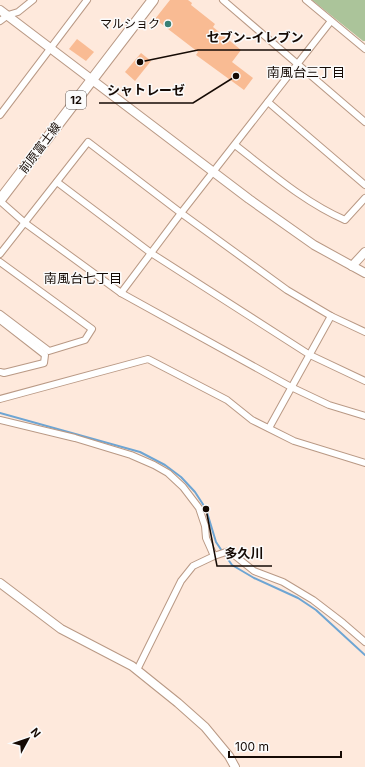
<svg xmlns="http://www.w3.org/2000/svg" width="365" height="767" viewBox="0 0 365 767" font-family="Inter,'Noto Sans JP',sans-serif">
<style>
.green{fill:#abc49a}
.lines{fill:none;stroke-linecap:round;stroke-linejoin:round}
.stream{stroke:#6ea5d3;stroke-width:2}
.building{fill:#f9bb93}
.minor-casing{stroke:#b99985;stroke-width:8}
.tertiary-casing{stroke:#b99985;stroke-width:10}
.primary-casing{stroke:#b99985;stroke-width:12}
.minor{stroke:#fff;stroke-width:6}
.tertiary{stroke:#fff;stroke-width:8}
.primary{stroke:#fff;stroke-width:10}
.poi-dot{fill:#397f75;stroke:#fbfbfb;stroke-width:1.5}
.labels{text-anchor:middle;stroke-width:3;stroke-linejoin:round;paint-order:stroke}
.shield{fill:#fbfbfb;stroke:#5a524e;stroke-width:1}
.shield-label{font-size:11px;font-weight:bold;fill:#150a04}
.poi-label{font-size:12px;fill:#150a04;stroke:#fbfbfb;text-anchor:end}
.street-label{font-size:12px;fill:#150a04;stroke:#fbfbfb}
.neighbourhood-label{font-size:13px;fill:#150a04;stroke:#fbfbfb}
.leader{fill:none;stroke:#150a04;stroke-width:1.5}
.callout-dot{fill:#150a04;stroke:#fbfbfb;stroke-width:1.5}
.callout-label{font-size:13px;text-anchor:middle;font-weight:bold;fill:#150a04;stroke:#fbfbfb;stroke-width:3;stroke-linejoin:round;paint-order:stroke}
</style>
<rect width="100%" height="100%" fill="#fee9dc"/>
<!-- green -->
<path class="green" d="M 312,0 L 365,0 L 365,41 L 363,41 Z"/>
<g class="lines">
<!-- stream -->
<g class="stream">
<path d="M 0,413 L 140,452 L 165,465 L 181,477 L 195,492 L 206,509 L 216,542 L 222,551"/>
<path d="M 225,555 L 232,565 L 254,578 L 298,598 L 316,610 L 365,655"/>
</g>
</g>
<!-- building -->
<g class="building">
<path d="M 170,0 L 188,0 L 192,3 L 191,5 L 215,24 L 213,27 L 241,50 L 232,62 L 253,78 L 244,90 L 196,55 L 198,52 L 155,19 Z"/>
<path d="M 77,39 L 94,52 L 86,61 L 69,49 Z"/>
<path d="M 141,53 L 151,61 L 135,81 L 125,72 Z"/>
</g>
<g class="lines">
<defs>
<g id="minor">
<path d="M 223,0 L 365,122"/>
<path d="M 306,0 L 365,49"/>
<path d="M 0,21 L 8,15 L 18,12 L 33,0"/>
<path d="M 268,102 L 365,185"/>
<path d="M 0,115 L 87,0"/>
<path d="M 235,145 C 270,172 304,202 345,220 L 365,198"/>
<path d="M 57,182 L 151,253 L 310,355 L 365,381"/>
<path d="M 0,201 L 25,223 L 121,293 L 291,387 L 329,405 L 365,416"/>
<path d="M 0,254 L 88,142 L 181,213 L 287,290 L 331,316 L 365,332"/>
<path d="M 0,262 L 92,329 L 85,340 L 49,351 L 0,314"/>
<path d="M 121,293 L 181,213 L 331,21"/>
<path d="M 0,320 L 45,355 L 44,363 L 4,373 L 0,372"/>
<path d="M 0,399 L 148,359 L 227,400 L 252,420 L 294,441 L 365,463"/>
<path d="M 0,420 L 75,438 L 131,455 L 154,465 L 168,473 L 183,487 L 199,508 L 205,526 L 206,538 L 214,556"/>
<path d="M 269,428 L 331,316"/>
<path d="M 137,670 L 181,581 L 193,566 L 214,556 L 229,551 L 254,571 L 283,582 L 313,600 L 343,623 L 365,642"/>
</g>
<g id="tertiary">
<path d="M 0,10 L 249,199 L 314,245 L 365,273"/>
<path d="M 352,266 L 365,252"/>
<path d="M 0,583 L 61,629 L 132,666 L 178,703 L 205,727 L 229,756 L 235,767"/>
</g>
<path id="primary" d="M 0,200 L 153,0"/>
</defs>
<!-- minor casing -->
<use href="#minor" class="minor-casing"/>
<!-- tertiary casing -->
<use href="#tertiary" class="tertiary-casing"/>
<!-- primary casing -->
<use href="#primary" class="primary-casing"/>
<!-- minor -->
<use href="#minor" class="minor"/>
<!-- tertiary -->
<use href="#tertiary" class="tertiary"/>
<!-- primary -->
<use href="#primary" class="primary"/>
</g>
<!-- markers -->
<circle class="poi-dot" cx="168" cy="24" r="4"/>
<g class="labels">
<!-- shield labels -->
<rect class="shield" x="66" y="91" width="20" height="18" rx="3"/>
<g class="shield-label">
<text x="76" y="104">12</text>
</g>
<!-- poi labels -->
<g class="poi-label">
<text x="160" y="28">マルショク</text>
</g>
<!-- street labels -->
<g class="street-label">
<text transform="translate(40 148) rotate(-53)" y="4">前原富士線</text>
</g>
<!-- neighbourhood labels -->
<g class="neighbourhood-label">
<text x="306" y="77">南風台三丁目</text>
<text x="83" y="283">南風台七丁目</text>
</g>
</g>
<!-- callouts -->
<path class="leader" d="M140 62L198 50H311M236 76L193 103H99M206 509L217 566H272"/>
<g class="callout-dot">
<circle cx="140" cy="62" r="4"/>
<circle cx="236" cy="76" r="4"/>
<circle cx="206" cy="509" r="4"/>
</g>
<g class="callout-label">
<text x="255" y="42">セブン-イレブン</text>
<text x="146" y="95">シャトレーゼ</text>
<text x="244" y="558">多久川</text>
</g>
<!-- north arrow -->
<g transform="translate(28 739) rotate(50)" stroke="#fbfbfb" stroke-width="3" paint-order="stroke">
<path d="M0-3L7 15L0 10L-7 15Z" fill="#150a04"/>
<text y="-6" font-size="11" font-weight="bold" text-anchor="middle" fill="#150a04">N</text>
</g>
<!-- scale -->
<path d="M229 751v6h112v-6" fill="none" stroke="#150a04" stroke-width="2"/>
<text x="235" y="751" font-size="12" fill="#150a04" stroke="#fbfbfb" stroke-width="3" paint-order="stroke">100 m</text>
</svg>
